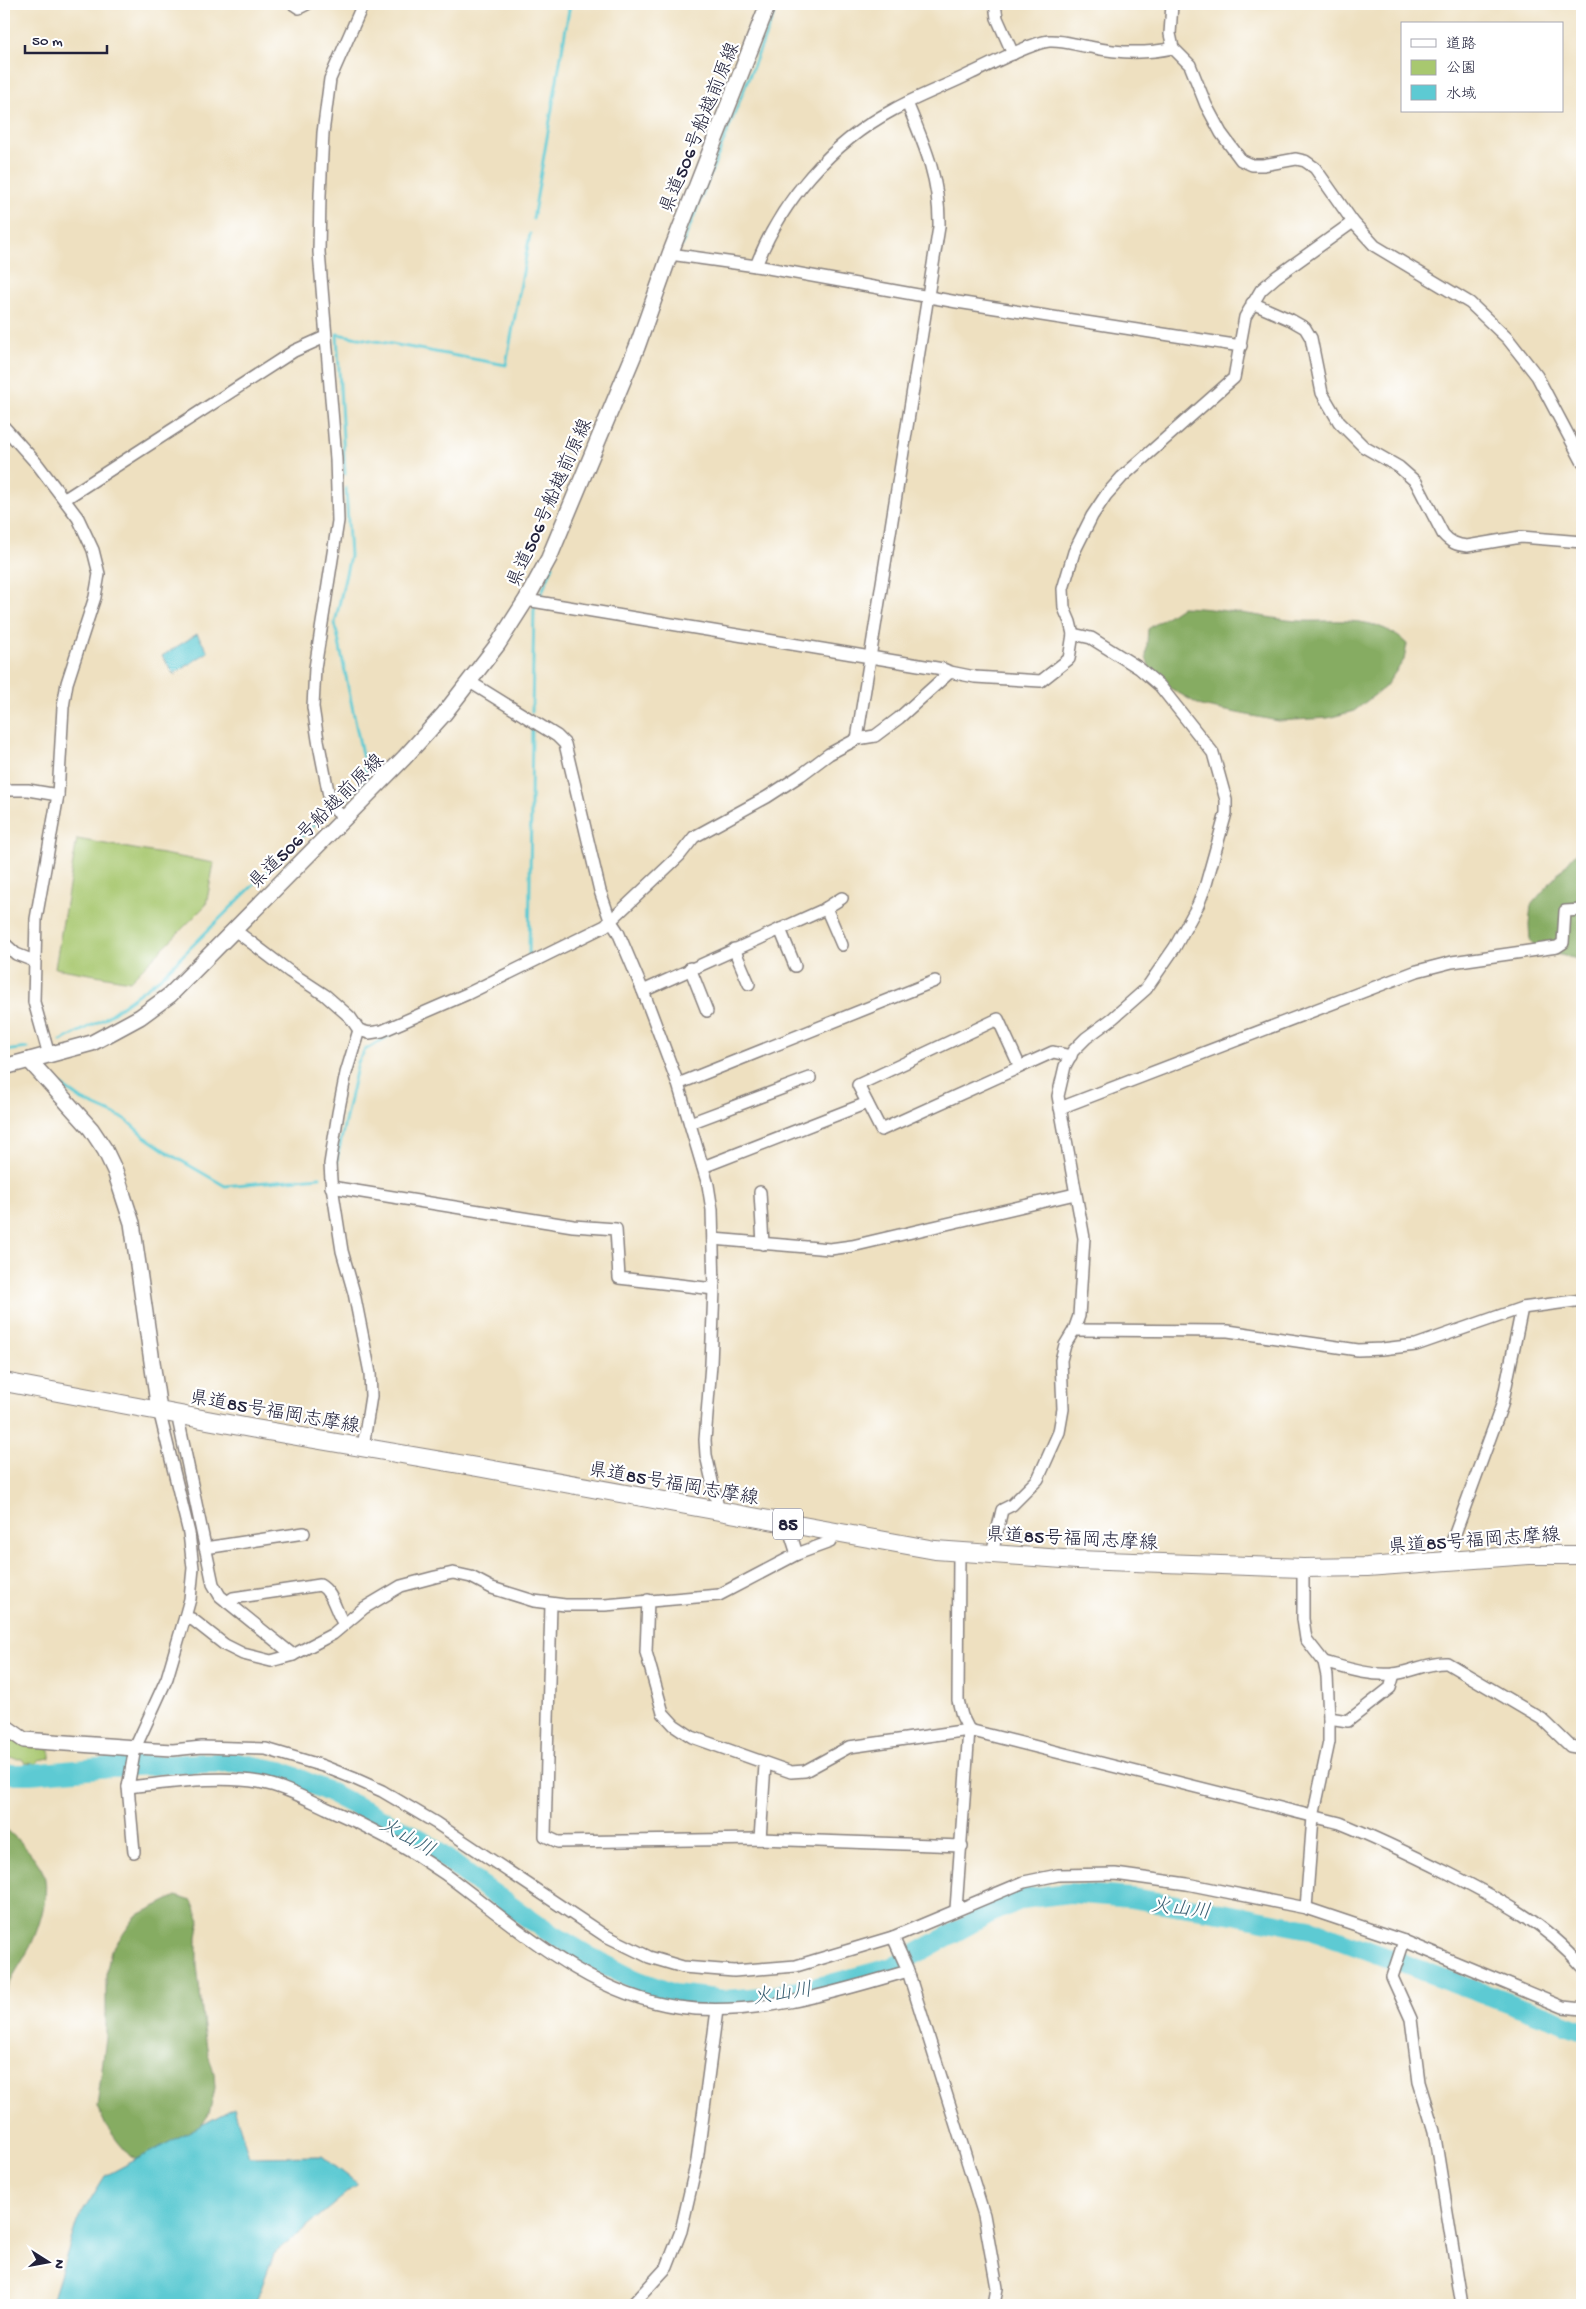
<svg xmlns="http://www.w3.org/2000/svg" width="1586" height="2309" viewBox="0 0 1586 2309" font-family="'Gochi Hand','Klee One',sans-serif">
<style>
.green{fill:#a8c86f;stroke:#657555}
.forest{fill:#86ac62;stroke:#54674e}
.water{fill:#5dcad3;stroke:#407687}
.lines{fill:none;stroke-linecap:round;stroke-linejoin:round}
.stream{stroke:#5dcad3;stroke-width:3}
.river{stroke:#5dcad3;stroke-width:20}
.street-casing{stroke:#88817e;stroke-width:14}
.secondary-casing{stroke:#88817e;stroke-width:18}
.primary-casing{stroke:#88817e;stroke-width:20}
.street{stroke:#fff;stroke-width:11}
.secondary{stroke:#fff;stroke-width:15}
.primary{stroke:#fff;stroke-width:18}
.labels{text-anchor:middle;stroke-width:4.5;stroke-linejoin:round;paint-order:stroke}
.shield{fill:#fff;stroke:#646476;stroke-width:1}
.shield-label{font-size:18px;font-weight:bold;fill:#22223b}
.street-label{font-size:19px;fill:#22223b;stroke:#fff}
.water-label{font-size:20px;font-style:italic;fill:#375d70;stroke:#fff}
</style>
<rect width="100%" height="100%" fill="#fff"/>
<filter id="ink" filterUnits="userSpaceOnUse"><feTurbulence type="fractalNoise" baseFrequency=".02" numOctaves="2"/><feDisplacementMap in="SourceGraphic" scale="10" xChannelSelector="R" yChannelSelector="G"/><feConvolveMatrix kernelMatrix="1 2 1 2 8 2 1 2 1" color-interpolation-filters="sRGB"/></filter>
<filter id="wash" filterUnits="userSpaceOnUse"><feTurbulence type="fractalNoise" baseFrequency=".0096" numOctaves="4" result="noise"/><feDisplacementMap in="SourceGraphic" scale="20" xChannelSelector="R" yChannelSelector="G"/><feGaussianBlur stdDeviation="1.12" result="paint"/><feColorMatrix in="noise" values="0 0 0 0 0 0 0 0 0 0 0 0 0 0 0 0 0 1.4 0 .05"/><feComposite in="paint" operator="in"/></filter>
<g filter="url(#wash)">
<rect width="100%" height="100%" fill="#eee0c0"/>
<!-- green -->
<g class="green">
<path d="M 77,839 L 214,863 L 206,905 L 130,981 L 55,968 Z"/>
<path d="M 4,1732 L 18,1743 L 50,1749 L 50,1758 L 38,1760 L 37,1764 L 25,1763 L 22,1759 L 4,1758 Z"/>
</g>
<!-- forest -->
<g class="forest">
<path d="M 1181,607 C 1217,608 1251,615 1287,620 C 1329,625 1372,610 1407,644 L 1404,660 L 1385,687 L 1354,711 L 1328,718 L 1278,721 L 1201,706 L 1153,678 L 1146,657 L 1148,629 Z"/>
<path d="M 1582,846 L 1582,960 L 1538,950 L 1530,940 L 1529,925 L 1531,905 Z"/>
<path d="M 4,1827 C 17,1839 33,1853 42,1870 C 52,1888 39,1929 30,1947 C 22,1963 11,1977 4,1994 Z"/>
<path d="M 176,1896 L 192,1901 L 200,1920 L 197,1937 L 197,1965 L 204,2028 L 208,2054 L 214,2073 L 215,2088 L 209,2114 L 199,2129 L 140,2162 L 130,2156 L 118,2142 L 105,2124 L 97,2106 L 106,2038 L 106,1974 L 111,1951 L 136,1916 Z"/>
</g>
<!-- water -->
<g class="water">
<path d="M 197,634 L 208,652 L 174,674 L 162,656 Z"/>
<path d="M 234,2108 L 249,2157 L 322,2156 L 358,2184 L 274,2254 L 257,2299 L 262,2305 L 51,2305 L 77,2221 L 105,2176 Z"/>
</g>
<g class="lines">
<!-- stream -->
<g class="stream">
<path d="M 533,219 L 570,4"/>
<path d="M 682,246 L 778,4"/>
<path d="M 345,474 L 337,334 L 506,365 L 530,234"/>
<path d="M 539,599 L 553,566"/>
<path d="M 532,712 L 534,610 L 536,605"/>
<path d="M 343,802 L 367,779 L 335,623 L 350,556 L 346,488"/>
<path d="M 529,957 L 532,729"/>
<path d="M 61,1041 L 104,1019 L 160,978 L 323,816"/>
<path d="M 4,1051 L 28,1048"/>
<path d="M 61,1085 L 82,1100 L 125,1119 L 145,1137 L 173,1156 L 225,1186 L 320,1177"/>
<path d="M 336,1172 L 338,1154 L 358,1062 L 365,1050 L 397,1031"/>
</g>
<!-- river -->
<path class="river" d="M 4,1774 L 30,1774 L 111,1767 L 233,1762 L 281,1771 L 327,1791 L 422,1840 L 474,1880 L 542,1928 L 592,1958 L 633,1979 L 674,1994 L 725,2000 L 772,1996 L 831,1984 L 890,1968 L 988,1914 L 1022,1899 L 1069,1893 L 1131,1898 L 1227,1913 L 1310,1929 L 1582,2030"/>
</g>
</g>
<g filter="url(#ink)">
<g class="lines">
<defs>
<g id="street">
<path d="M 293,4 L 299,8 L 307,4"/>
<path d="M 995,4 L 997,18 L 1013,54"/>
<path d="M 1172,4 L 1170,34 L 1173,48 L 1190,65 L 1206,105 L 1221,133 L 1241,160 L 1252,165 L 1263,165 L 1296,159 L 1305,161 L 1315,168 L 1353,222 L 1375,246 L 1470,303 L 1508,339 L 1537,376 L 1582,461"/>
<path d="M 670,254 L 756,266 C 781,201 831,143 893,110 C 918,96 946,86 972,73 C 990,65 1030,43 1049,41 C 1063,40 1076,45 1090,47 C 1117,53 1146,54 1173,48"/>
<path d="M 756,266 L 957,302 L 1241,346"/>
<path d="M 1252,303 L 1291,320 L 1305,328 L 1311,338 L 1322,393 L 1339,422 L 1364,447 L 1399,467 L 1416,482 L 1443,534 C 1450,542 1456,545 1467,546 L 1521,537 L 1582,542"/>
<path d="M 4,427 L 38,465 L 78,518 L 93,550 L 99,574 L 95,597 L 67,683 L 63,707 L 58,795 L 36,919 L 34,1002 L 49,1055"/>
<path d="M 65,499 L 294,351 L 325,337"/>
<path d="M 526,600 L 943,669 L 950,672"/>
<path d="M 470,682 L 557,736 L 565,744 L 600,891 L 610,920 L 618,932 L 643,991 L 678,1084 L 708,1185 L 712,1210 L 714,1289 L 711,1364 L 705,1440 L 706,1455 L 719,1512"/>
<path d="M 857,739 L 939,227 C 940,180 925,146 907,103"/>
<path d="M 4,790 L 28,790 L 58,795"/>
<path d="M 344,818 L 331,806 L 318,740 L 313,707 L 315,668 L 338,521 L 336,459 L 319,252 L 320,195 L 323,133 L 330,79 L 363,4"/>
<path d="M 826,908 L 842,945"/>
<path d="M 780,929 L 795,966"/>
<path d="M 236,931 L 290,972 L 325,995 L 350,1017 L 359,1030 L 369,1033 L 382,1031 L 467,994 L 605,926 L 679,856 L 694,837 L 767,797 L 801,775 L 829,754 L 857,739 L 875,736 L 899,718 L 950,672 L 975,677 L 1041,681 L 1069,659 L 1073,634 L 1070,622 L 1064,608 L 1063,589 L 1074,552 L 1092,516 L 1106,495 L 1122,477 L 1234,378 L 1245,317 L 1261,290 L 1276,277 L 1353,222"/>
<path d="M 4,943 L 16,954 L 34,961"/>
<path d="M 734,949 L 749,984"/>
<path d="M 690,968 L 707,1011"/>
<path d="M 643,991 L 823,910 L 842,898"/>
<path d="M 359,1030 L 346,1073 L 338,1113 L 330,1164 L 331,1180 L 342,1251 L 354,1293 L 370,1373 L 371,1396 L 363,1447"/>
<path d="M 1020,1067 L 998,1019 L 858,1085 L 881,1130 L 1053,1052 L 1071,1056"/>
<path d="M 678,1084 L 935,981"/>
<path d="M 1060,1108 L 1417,971 L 1452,962 L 1557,947 L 1563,943 L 1565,911 L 1582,910"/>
<path d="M 690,1123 L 810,1078"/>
<path d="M 703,1167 L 867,1103"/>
<path d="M 331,1187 L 573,1226 L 616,1229 L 619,1278 L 714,1289"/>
<path d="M 760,1192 L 763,1244"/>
<path d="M 713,1239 L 830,1249 L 852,1246 L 1075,1194"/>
<path d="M 1074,1330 L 1228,1331 L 1358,1350 L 1382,1349 L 1416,1345 L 1522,1308 L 1582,1300"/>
<path d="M 159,1410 L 189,1533 L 193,1568 L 190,1599 L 185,1617 L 167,1678 L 135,1748 L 128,1787 C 170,1783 216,1775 259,1782 C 282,1786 305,1798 326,1808 C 368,1826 408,1848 445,1874 C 517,1927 587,1994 678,2007 C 753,2018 837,1992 908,1971"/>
<path d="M 181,1415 L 179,1423 L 213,1584 L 220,1596 L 293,1655"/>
<path d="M 787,1523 L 797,1554"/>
<path d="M 205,1548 L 304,1533"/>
<path d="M 992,1554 L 1002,1510 L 1012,1505 L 1038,1479 L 1059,1432 L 1063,1409 L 1061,1360 L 1065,1345 L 1074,1330 L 1079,1316 L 1084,1238 L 1058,1096 L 1065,1066 L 1073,1051 L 1086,1038 L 1113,1018 L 1146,989 L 1175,947 L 1198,905 L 1206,884 L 1226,813 L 1226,800 L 1213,753 L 1160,686 L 1139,668 L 1091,638 L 1073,634"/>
<path d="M 1445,1561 L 1502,1405 L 1522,1308"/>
<path d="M 1303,1568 L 1303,1619 L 1306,1639 L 1324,1662 L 1327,1676 L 1329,1718 L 1329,1742 L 1313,1817 L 1306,1908"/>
<path d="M 648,1600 L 646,1652 L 663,1713 L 674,1725 L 692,1737 L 791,1772 L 805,1771 L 849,1747 L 969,1730 L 1340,1823 C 1377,1838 1412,1855 1448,1873 C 1497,1898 1546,1923 1582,1966"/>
<path d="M 227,1602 L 233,1598 L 320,1585 C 334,1593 335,1612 344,1624"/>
<path d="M 551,1604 L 545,1836 L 558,1842 L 760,1839 L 962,1846"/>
<path d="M 185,1617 L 192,1619 L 225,1645 L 243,1654 L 271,1661 L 293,1655 L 333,1634 L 364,1608 L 401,1586 L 435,1577 L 453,1573 L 471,1577 L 492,1588 L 534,1601 L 565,1605 L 605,1605 L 719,1595 L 797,1554 L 830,1542 L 832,1532"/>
<path d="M 1324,1662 C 1346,1668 1369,1676 1393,1674 C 1411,1672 1428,1662 1447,1663 L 1542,1719 L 1570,1746 L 1582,1748"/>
<path d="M 1329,1718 L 1348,1721 L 1390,1688 L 1394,1674"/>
<path d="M 135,1748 L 173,1750 L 202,1747 L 266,1749 L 323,1766 L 353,1778 L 382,1791 L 436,1823 L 604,1935 L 649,1957 L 683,1967 L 734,1971 L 796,1966 L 893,1937 L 1024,1882 L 1058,1875 L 1115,1874 L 1187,1884 L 1306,1908 L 1404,1941 L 1563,2007 L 1582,2009"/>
<path d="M 128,1787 L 134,1852"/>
<path d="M 760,1839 L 765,1765"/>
<path d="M 956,1909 L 969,1730 L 962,1716 L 958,1700 L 959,1552"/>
<path d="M 893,1937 L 907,1968 L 984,2215 L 997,2288 L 994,2305"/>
<path d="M 1404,1941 L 1392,1977 L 1411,2019 L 1419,2082 L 1434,2131 L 1462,2305"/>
<path d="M 632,2305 L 667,2267 L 681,2231 L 697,2161 L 717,2010"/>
</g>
<g id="secondary">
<path d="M 29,1060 L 91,1129 L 105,1150 L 115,1171 L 132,1223 L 159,1410"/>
<path d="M 4,1067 L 92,1043 L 140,1017 L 170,995 L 404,758 L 444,714 L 498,644 L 526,600 L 549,558 L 637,347 L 670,254 L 768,4"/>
<path d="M 4,1726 L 24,1740 L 135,1748"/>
</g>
<path id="primary" d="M 4,1382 L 250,1428 L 477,1467 L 935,1550 L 1077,1560 L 1303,1568 L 1367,1567 L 1529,1555 L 1582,1555"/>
</defs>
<!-- street casing -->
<use href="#street" class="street-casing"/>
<!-- secondary casing -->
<use href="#secondary" class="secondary-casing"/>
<!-- primary casing -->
<use href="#primary" class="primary-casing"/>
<!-- street -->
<use href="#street" class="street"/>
<!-- secondary -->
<use href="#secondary" class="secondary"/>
<!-- primary -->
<use href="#primary" class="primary"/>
</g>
</g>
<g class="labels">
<!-- shield labels -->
<rect class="shield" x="773" y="1508.5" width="30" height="31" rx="4"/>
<g class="shield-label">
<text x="788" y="1530">85</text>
</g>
<!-- street labels -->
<g class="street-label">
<text transform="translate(698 127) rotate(-68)" y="7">県道506号船越前原線</text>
<text transform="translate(548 502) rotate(-66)" y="7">県道506号船越前原線</text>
<text transform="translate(315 820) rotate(-45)" y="7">県道506号船越前原線</text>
<text transform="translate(275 1410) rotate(10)" y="7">県道85号福岡志摩線</text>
<text transform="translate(674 1482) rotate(10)" y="7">県道85号福岡志摩線</text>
<text transform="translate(1072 1537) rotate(3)" y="7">県道85号福岡志摩線</text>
<text transform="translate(1474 1539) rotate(-4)" y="7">県道85号福岡志摩線</text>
</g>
<!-- water labels -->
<g class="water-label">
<text transform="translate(408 1836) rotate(29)" y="7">火山川</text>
<text transform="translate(1181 1907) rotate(7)" y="7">火山川</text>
<text transform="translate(782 1992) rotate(-8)" y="7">火山川</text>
</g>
</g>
<!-- margin -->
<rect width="1586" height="2309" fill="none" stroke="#fff" stroke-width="20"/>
<!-- legend -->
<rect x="1401" y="22" width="162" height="90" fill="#ffffff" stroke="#a7a7b1"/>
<rect x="1411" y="39" width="25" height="8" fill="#ffffff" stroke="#a7a7b1"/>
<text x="1446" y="48" font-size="15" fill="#22223b">道路</text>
<rect x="1411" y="60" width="25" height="15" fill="#a8c86f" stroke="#a7a7b1"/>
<text x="1446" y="72" font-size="15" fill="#22223b">公園</text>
<rect x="1411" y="85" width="25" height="15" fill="#5dcad3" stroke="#a7a7b1"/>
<text x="1446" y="98" font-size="15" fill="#22223b">水域</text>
<!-- north arrow -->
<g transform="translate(48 2262) rotate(101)" stroke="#ffffff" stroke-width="4" paint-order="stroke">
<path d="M0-4L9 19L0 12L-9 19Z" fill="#22223b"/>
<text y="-8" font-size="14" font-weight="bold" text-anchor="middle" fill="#22223b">N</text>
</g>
<!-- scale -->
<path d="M25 45v8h82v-8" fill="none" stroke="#22223b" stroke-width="2.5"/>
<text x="32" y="45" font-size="15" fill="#22223b" stroke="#ffffff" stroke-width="4" paint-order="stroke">50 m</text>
</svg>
